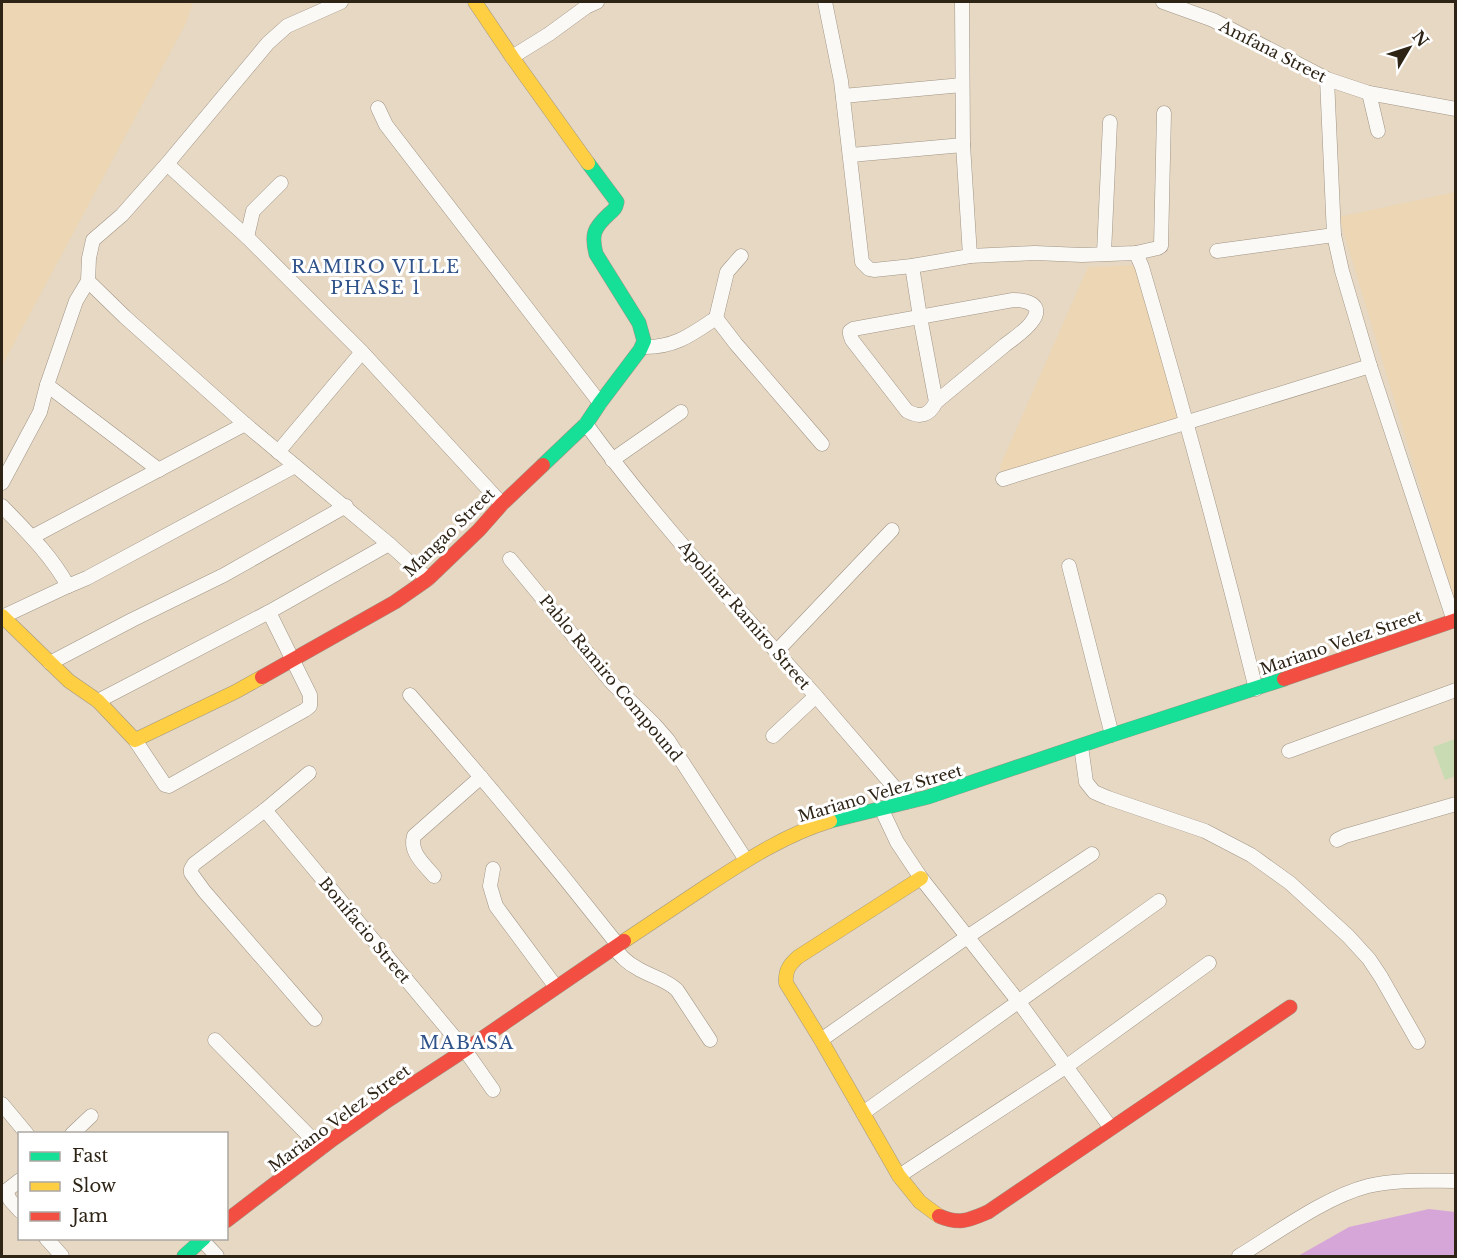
<svg xmlns="http://www.w3.org/2000/svg" width="1457" height="1258" viewBox="0 0 1457 1258" font-family="'Libre Baskerville',serif">
<style>
.built{fill:#ecd6b4}
.green{fill:#c8dbb2}
.water{fill:#d7a6d9}
.lines{fill:none;stroke-linecap:round;stroke-linejoin:round}
.street-casing{stroke:#a09585;stroke-width:15}
.fast-casing{stroke:#a09585;stroke-width:15}
.slow-casing{stroke:#a09585;stroke-width:15}
.jam-casing{stroke:#a09585;stroke-width:15}
.street{stroke:#fbf9f6;stroke-width:14}
.fast{stroke:#16e098;stroke-width:14}
.slow{stroke:#ffcf43;stroke-width:14}
.jam{stroke:#f24e42;stroke-width:14}
.labels{text-anchor:middle;stroke-width:6;stroke-linejoin:round;paint-order:stroke}
.street-label{font-size:16px;fill:#2e2416;stroke:#fff}
.neighbourhood-label{font-size:18px;letter-spacing:1.5px;fill:#2f5289;stroke:#fff}
</style>
<rect width="100%" height="100%" fill="#e6d8c3"/>
<!-- built -->
<g class="built">
<path d="M 2,2 L 193,2 L 186,23 L 2,366 Z"/>
<path d="M 1455,192 L 1455,602 L 1339,217 Z"/>
<path d="M 1140,265 L 1180,422 L 1001,475 L 1000,466 L 1088,267 Z"/>
</g>
<!-- green -->
<path class="green" d="M 1455,739 L 1455,776 L 1445,780 L 1433,747 Z"/>
<!-- water -->
<path class="water" d="M 1429,1209 L 1455,1212 L 1455,1256 L 1298,1256 L 1349,1227 Z"/>
<g class="lines">
<defs>
<g id="street">
<path d="M 825,2 L 841,81 L 862,262 L 869,269 L 874,270 L 912,266 L 970,256 L 1035,253 L 1082,255 L 1136,253 L 1158,248 L 1161,246 L 1164,113"/>
<path d="M 962,2 L 963,145 L 970,256"/>
<path d="M 1163,2 L 1213,20 L 1327,79 L 1369,93 L 1456,109"/>
<path d="M 512,57 L 549,34 L 586,7 L 597,2"/>
<path d="M 1327,79 L 1334,235 L 1342,271 L 1370,366 L 1454,621"/>
<path d="M 1369,93 L 1378,131"/>
<path d="M 843,96 L 962,85"/>
<path d="M 378,108 L 386,125 L 600,403"/>
<path d="M 851,155 L 963,145"/>
<path d="M 167,164 L 247,237 L 362,352 L 502,504"/>
<path d="M 247,237 L 253,211 L 281,183"/>
<path d="M 1217,251 L 1334,235"/>
<path d="M 1104,253 L 1110,122"/>
<path d="M 1136,253 L 1142,267 C 1183,407 1221,547 1256,689"/>
<path d="M 912,266 L 920,317 L 936,402"/>
<path d="M 88,281 L 125,317 L 245,424 L 389,544 L 428,579"/>
<path d="M 1013,300 C 1025,300 1044,304 1033,320 C 1027,330 1014,338 1005,345 C 982,364 959,383 936,402 C 929,416 920,418 907,411 L 852,340 L 850,334 L 850,331 L 853,329 Z"/>
<path d="M 716,318 L 736,344 L 822,444"/>
<path d="M 642,347 C 674,348 691,335 716,318 L 727,272 L 741,256"/>
<path d="M 47,385 L 159,470"/>
<path d="M 586,424 C 656,520 737,607 815,695 C 846,731 877,767 907,802"/>
<path d="M 278,452 L 362,352"/>
<path d="M 612,460 L 681,412"/>
<path d="M 1003,479 L 1370,366"/>
<path d="M 2,483 L 40,412 L 47,385 L 76,301 L 88,281 L 89,258 L 93,240 L 122,215 L 167,164 L 268,43 L 287,26 L 341,2"/>
<path d="M 2,506 C 26,531 51,555 68,586 L 87,578 L 295,466"/>
<path d="M 32,537 L 245,424"/>
<path d="M 510,559 L 613,684 L 654,724 L 668,740 L 746,860"/>
<path d="M 1069,566 L 1112,735"/>
<path d="M 2,617 L 68,586"/>
<path d="M 776,652 L 892,530"/>
<path d="M 50,663 L 132,620 L 224,575 L 346,506"/>
<path d="M 410,695 C 482,777 551,860 618,945"/>
<path d="M 98,701 L 269,612 L 389,544"/>
<path d="M 773,736 L 816,696"/>
<path d="M 135,740 L 165,785 L 169,786 L 305,710 L 310,706 L 310,695 L 269,612"/>
<path d="M 1081,746 L 1086,782 L 1094,792 L 1108,798 L 1205,831 L 1251,855 L 1290,883 L 1348,936 L 1369,959 L 1381,977 L 1418,1042"/>
<path d="M 1289,751 L 1456,690"/>
<path d="M 309,773 L 265,810 L 194,864 L 191,869 L 191,873 L 204,891 L 315,1019"/>
<path d="M 881,808 L 897,842 L 921,878 L 1018,1001 L 1111,1128"/>
<path d="M 265,810 L 465,1050 L 493,1090"/>
<path d="M 1337,840 L 1345,836 L 1456,804"/>
<path d="M 493,869 L 490,886 L 496,906 L 556,987"/>
<path d="M 434,876 C 424,864 409,852 414,836 L 481,777"/>
<path d="M 614,948 C 621,956 627,963 637,968 C 649,976 666,979 677,990 L 710,1040"/>
<path d="M 215,1040 L 321,1148"/>
<path d="M 821,1040 L 967,937 L 1092,854"/>
<path d="M 2,1104 L 27,1134"/>
<path d="M 863,1113 L 1159,901"/>
<path d="M 72,1134 L 91,1116"/>
<path d="M 899,1176 L 1067,1066 L 1209,963"/>
<path d="M 20,1180 L 6,1191 L 10,1200 L 20,1211"/>
<path d="M 46,1238 L 62,1256"/>
<path d="M 202,1240 L 217,1256"/>
<path d="M 1239,1256 C 1277,1233 1325,1197 1368,1186 C 1396,1179 1427,1181 1456,1181"/>
</g>
<g id="fast">
<path d="M 543,465 L 586,424 L 600,403 L 640,350 L 644,341 L 639,323 L 596,254 C 591,234 594,228 609,214 C 614,210 616,208 617,202 L 588,163"/>
<path d="M 830,821 L 928,797 L 1112,735 L 1284,679"/>
<path d="M 184,1256 L 204,1238"/>
</g>
<g id="slow">
<path d="M 475,2 L 512,57 L 588,163"/>
<path d="M 2,616 L 69,681 L 98,701 L 135,740 L 235,692 L 262,677"/>
<path d="M 921,878 L 798,957 C 789,965 785,971 786,983 L 821,1040 L 899,1176 L 920,1202 L 939,1216"/>
<path d="M 624,941 C 651,923 678,905 705,887 C 745,861 784,835 830,821"/>
</g>
<g id="jam">
<path d="M 262,677 L 395,602 L 428,579 L 479,530 L 502,504 L 543,465"/>
<path d="M 1284,679 L 1456,620"/>
<path d="M 939,1216 C 960,1225 969,1220 988,1212 L 1290,1007"/>
<path d="M 226,1221 L 333,1139 L 384,1103 L 465,1050 L 624,941"/>
</g>
</defs>
<!-- street casing -->
<use href="#street" class="street-casing"/>
<!-- fast casing -->
<use href="#fast" class="fast-casing"/>
<!-- slow casing -->
<use href="#slow" class="slow-casing"/>
<!-- jam casing -->
<use href="#jam" class="jam-casing"/>
<!-- street -->
<use href="#street" class="street"/>
<!-- fast -->
<use href="#fast" class="fast"/>
<!-- slow -->
<use href="#slow" class="slow"/>
<!-- jam -->
<use href="#jam" class="jam"/>
</g>
<g class="labels">
<!-- street labels -->
<g class="street-label">
<text transform="translate(1273 51) rotate(27)" y="6">Amfana Street</text>
<text transform="translate(449 532) rotate(-44)" y="6">Mangao Street</text>
<text transform="translate(745 615) rotate(49)" y="6">Apolinar Ramiro Street</text>
<text transform="translate(1341 642) rotate(-19)" y="6">Mariano Velez Street</text>
<text transform="translate(611 678) rotate(50)" y="6">Pablo Ramiro Compound</text>
<text transform="translate(880 793) rotate(-16)" y="6">Mariano Velez Street</text>
<text transform="translate(365 930) rotate(50)" y="6">Bonifacio Street</text>
<text transform="translate(339 1118) rotate(-36)" y="6">Mariano Velez Street</text>
</g>
<!-- neighbourhood labels -->
<g class="neighbourhood-label">
<text x="376" y="273">RAMIRO VILLE<tspan x="376" dy="21">PHASE 1</tspan></text>
<text x="467" y="1049">MABASA</text>
</g>
</g>
<!-- border -->
<rect width="1457" height="1258" fill="none" stroke="#2e2416" stroke-width="6"/>
<!-- legend -->
<rect x="18" y="1132" width="210" height="108" fill="#ffffff" stroke="#aba7a2" stroke-width="1.5"/>
<rect x="30" y="1152" width="30" height="9" fill="#16e098" stroke="#aba7a2" stroke-width="1.5"/>
<text x="72" y="1162" font-size="18" fill="#2e2416">Fast</text>
<rect x="30" y="1182" width="30" height="9" fill="#ffcf43" stroke="#aba7a2" stroke-width="1.5"/>
<text x="72" y="1192" font-size="18" fill="#2e2416">Slow</text>
<rect x="30" y="1212" width="30" height="9" fill="#f24e42" stroke="#aba7a2" stroke-width="1.5"/>
<text x="72" y="1222" font-size="18" fill="#2e2416">Jam</text>
<!-- north arrow -->
<g transform="translate(1409 48) rotate(51)" stroke="#ffffff" stroke-width="4.5" paint-order="stroke">
<path d="M0-4.5L10 22L0 15L-10 22Z" fill="#2e2416"/>
<text y="-9" font-size="16" font-weight="bold" text-anchor="middle" fill="#2e2416">N</text>
</g>
</svg>
